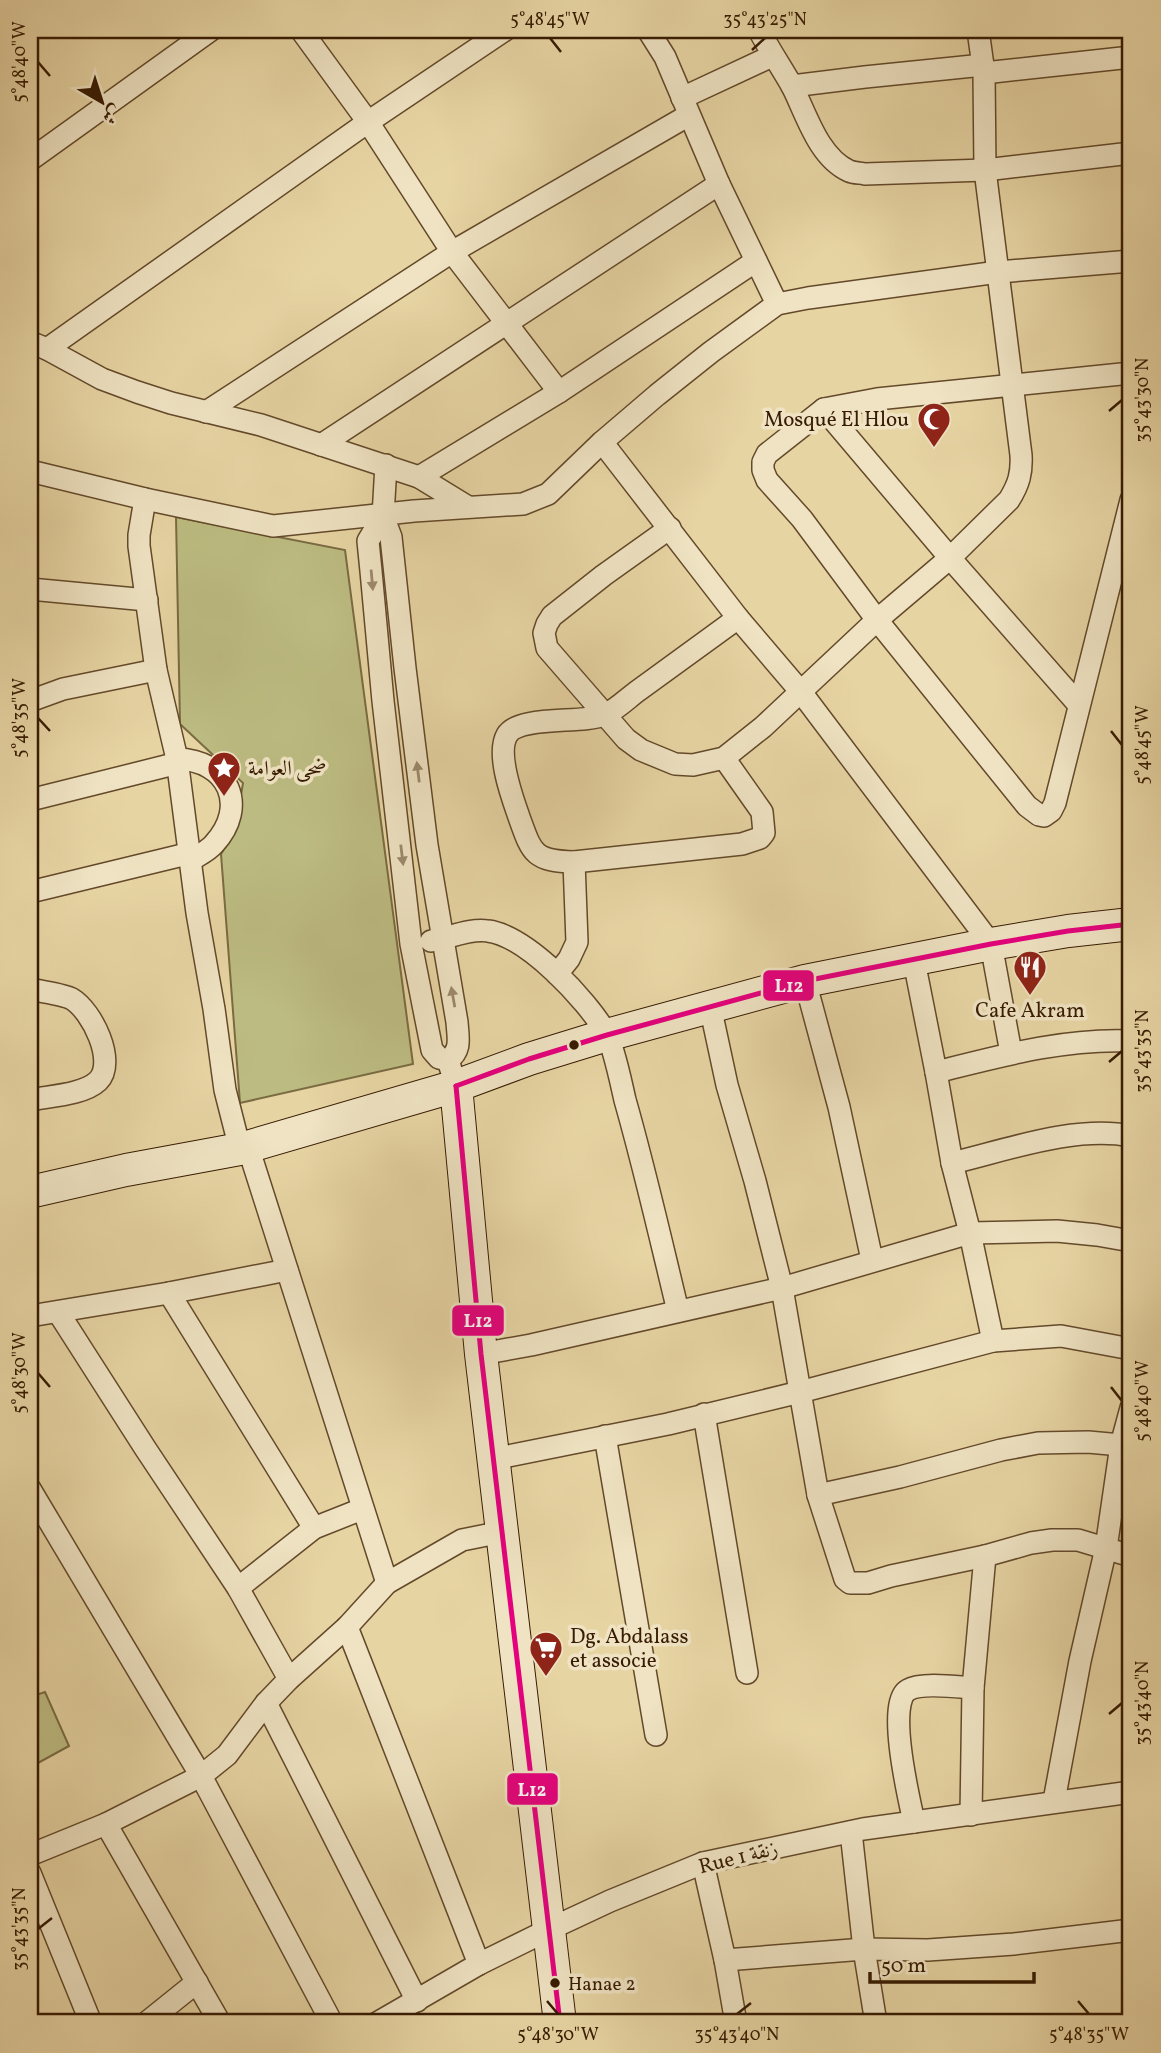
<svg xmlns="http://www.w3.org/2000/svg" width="1161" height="2053" viewBox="0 0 1161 2053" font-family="Vollkorn,Amiri,serif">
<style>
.green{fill:#bcbb81;stroke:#7a6b42;stroke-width:2}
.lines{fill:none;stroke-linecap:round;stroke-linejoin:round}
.street-casing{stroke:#63492a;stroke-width:24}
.secondary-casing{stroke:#371b02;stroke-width:34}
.street{stroke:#efe3c3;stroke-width:21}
.secondary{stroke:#efe3c3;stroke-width:32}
.bus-1-casing{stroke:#efe3c3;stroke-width:10}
.bus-1{stroke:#e5007d;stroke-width:5}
.oneway{fill:#9c896c}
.ticks{fill:none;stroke:#371b02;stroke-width:2.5}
.bus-dot{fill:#371b02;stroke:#efe3c3;stroke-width:2.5}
.labels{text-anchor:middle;stroke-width:7;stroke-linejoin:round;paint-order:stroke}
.bus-label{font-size:19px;fill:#371b02;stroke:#efe3c3;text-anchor:start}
.poi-label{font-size:21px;fill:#371b02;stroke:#efe3c3;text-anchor:start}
.street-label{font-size:21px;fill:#371b02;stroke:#efe3c3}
.line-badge{stroke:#efe3c3;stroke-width:2.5}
.badge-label{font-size:19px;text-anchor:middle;font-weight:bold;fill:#fff}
.neatline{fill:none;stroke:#371b02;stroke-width:2.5}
.ticks-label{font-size:18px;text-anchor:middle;fill:#371b02}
</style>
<rect width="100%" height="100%" fill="#e7d4a3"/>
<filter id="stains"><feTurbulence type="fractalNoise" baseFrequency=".00286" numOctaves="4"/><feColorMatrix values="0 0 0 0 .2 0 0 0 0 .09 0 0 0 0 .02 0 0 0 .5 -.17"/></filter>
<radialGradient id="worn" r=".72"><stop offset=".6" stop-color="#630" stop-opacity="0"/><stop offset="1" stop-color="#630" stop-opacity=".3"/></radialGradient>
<!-- green -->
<g class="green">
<path d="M 176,517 L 345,550 L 413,1064 L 240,1103 L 221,854 L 235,831 L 243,783 L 180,724 Z"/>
<path d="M 45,1692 L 69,1746 L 38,1763 L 30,1741 L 30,1697 Z"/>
</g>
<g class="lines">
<defs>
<g id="street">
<path d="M 301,30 L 368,122 L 452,252 L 559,392"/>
<path d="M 648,30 L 665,57 L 719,184 L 777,304"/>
<path d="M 759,30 C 769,49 781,67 792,86 C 806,113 818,157 849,171 C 854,173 860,173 865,174 L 985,170 L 1131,153"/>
<path d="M 984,73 L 1131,57"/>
<path d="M 792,86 L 865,77 L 983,65"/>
<path d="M 682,98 L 772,56"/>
<path d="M 30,160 L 211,30"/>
<path d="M 30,342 L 47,349 L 102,379 L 137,392 L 171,403 L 261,425 L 419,477 L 468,507"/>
<path d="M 47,349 L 368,122 L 505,30"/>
<path d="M 1131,373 L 877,399 L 824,409 L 767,454 L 763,462 L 763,470 L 767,480 L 802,519 L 877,620 L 1027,806 L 1039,815 L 1044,816 L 1051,811 L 1055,803 L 1131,500"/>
<path d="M 824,409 L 950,558 L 1079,705"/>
<path d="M 206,412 L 452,252 L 689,115"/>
<path d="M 602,442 L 738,618 L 801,692 L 991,944 L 1011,1053"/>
<path d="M 321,445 L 719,184"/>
<path d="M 386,465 L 383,516 L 368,541 L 371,571 L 383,701 L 411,944 L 432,1050 L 439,1058 L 448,1060 L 456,1086"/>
<path d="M 30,471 L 145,499 L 273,526 L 414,511 L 523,504 L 548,494 L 602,442 L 657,395 L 711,352 L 777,304 L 808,298 L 998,272 L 1131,261"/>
<path d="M 419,477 L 559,392 L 756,261"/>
<path d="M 145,499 L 139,535 L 139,546 L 156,670 L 177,759 L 197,913 L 214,1009 L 225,1090 L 240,1149"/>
<path d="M 383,516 L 391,537 L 405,668 L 427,845 L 457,1022 C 458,1038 462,1050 448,1060"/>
<path d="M 670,528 L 604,575 L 552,616 L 547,624 L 544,633 L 547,648 L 626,739 L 641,750 L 675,764 L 693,765 L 724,758 L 763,727 L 877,620 L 950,558 L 1009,500 C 1019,484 1022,473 1021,455 L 985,170 L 984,73 L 978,30"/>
<path d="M 30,589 L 147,600"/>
<path d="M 30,701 L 63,689 L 156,670"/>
<path d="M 724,758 L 762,812 L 764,833 L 760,838 L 742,844 L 574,862 C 533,861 532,853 519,817 C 512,797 496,754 507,735 C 519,715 582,724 604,715 C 615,711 629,697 639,690 C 672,666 705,642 738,618"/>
<path d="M 177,759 C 228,760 249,806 214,844 C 208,851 199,855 191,860"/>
<path d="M 30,800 L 178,763"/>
<path d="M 30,892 L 191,853"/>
<path d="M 431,941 C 449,938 470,928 488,931 C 527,936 587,1000 606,1033 C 614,1047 621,1083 625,1100 C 645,1170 661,1241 678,1311"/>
<path d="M 914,961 L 936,1072 L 952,1163 L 970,1233 L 993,1341"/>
<path d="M 557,974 L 569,959 L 577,942 L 574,862"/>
<path d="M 805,981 L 839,1107 L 872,1260"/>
<path d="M 30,989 C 42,992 63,994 72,999 C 92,1011 117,1062 98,1081 C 83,1095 49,1096 30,1100"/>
<path d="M 710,1006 L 727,1085 L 755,1181 L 782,1288 L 818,1495 L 845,1579 L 850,1583 L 868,1583 L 891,1576 L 985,1556 L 1031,1543 L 1052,1540 L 1078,1540 L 1131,1556"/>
<path d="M 936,1072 C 1000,1056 1065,1038 1131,1041"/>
<path d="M 248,1147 L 387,1583"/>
<path d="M 952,1163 C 1007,1150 1075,1125 1131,1136"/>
<path d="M 169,1293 L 314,1528"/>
<path d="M 58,1312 L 145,1448 L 238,1588 L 289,1679"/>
<path d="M 30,1316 L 169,1293 L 287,1270"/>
<path d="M 481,1354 L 531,1345 L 782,1288 L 970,1233 L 1057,1231 L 1097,1235 L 1131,1241"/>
<path d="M 704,1414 L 747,1673"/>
<path d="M 605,1436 L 656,1735"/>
<path d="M 493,1459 L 668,1424 L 800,1392 L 993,1341 L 1061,1336 L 1131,1349"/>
<path d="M 30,1489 L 201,1776 L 332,2023"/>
<path d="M 818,1495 L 900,1477 L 1001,1450 L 1038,1443 L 1088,1442 L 1121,1445"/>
<path d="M 238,1588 L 314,1528 L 362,1509"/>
<path d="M 347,1627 L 479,1964"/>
<path d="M 266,1703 L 417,2001"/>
<path d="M 1054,1801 L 1080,1661 L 1106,1548 L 1121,1445 L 1131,1408"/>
<path d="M 971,1815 L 973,1688 L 985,1556"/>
<path d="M 914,1822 C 909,1799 886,1702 908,1690 C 921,1682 958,1687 973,1688"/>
<path d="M 106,1824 L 220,2023"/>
<path d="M 851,1832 L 864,1949 L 876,2023"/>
<path d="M 30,1855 L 106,1824 L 201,1776 L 227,1755 L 266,1703 L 289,1679 L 347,1627 L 387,1583 L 462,1540 L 502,1532"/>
<path d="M 703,1863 L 725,1960 L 736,2023"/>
<path d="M 30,1873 L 91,2023"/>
<path d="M 725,1960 L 864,1949 L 928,1950 L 1014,1944 L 1131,1930"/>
<path d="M 146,2023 L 197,1982"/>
<path d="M 377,2023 L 479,1964 L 550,1929 L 610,1901 L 703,1863 L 863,1829 L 1131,1792"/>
</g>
<g id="secondary">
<path d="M 456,1086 L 481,1354 L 560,2023"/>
<path d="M 30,1192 L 126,1170 L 240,1149 L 456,1086 L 529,1059 L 607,1035 L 805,981 L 991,944 L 1068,931 L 1131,924"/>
</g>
</defs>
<!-- street casing -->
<use href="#street" class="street-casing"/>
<!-- secondary casing -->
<use href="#secondary" class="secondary-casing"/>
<!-- street -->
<use href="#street" class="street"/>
<!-- secondary -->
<use href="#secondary" class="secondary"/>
<defs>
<g id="bus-1">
<path d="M 456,1086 L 481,1354 L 560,2023"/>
<path d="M 456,1086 L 529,1059 L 607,1035 L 805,981 L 991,944 L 1068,931 L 1131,924"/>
</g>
</defs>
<!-- bus-1 casing -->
<use href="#bus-1" class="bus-1-casing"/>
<!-- bus-1 -->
<use href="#bus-1" class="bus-1"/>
</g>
<!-- one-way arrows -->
<defs><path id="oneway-solid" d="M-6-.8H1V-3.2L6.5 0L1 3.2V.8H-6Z" transform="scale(1.75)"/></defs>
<g class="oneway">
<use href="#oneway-solid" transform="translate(372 580) rotate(85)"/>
<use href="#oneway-solid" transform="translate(418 772) rotate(-97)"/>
<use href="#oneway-solid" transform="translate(402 855) rotate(83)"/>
<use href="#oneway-solid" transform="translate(453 997) rotate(-100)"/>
</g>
<!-- ticks -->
<path class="ticks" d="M 550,38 L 561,52M 752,50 L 765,38M 38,62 L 50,76M 1109,411 L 1122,400M 38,718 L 50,731M 1111,731 L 1122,745M 1109,1062 L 1122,1051M 38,1373 L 50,1387M 1111,1387 L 1122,1401M 1109,1714 L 1122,1703M 38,1929 L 52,1918M 547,2001 L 558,2014M 1078,2001 L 1089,2014M 737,2014 L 751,2003"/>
<!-- icons -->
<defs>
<symbol id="mosque-pin" viewBox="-11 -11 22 30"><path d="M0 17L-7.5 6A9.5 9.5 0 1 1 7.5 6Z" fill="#8f2418" stroke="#efe3c3"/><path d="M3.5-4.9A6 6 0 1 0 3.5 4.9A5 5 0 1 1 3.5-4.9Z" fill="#fff"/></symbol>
<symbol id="sight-pin" viewBox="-11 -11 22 30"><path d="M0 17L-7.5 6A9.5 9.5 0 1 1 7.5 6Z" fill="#8f2418" stroke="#efe3c3"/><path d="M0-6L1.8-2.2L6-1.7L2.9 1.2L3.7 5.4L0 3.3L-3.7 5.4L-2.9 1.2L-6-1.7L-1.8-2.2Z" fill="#fff"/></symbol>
<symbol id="restaurant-pin" viewBox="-11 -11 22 30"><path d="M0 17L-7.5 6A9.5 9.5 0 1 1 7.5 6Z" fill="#8f2418" stroke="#efe3c3"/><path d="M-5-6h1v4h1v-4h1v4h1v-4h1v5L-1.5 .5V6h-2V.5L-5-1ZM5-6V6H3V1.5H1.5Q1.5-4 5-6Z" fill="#fff"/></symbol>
<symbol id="supermarket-pin" viewBox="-11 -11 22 30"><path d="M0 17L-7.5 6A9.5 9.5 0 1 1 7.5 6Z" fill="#8f2418" stroke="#efe3c3"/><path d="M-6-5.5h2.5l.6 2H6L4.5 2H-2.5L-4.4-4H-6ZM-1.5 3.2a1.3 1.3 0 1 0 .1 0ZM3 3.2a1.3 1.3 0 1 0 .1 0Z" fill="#fff"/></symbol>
</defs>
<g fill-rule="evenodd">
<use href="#mosque-pin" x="915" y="400" width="38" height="52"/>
<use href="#sight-pin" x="205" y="749" width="38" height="52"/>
<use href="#restaurant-pin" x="1011" y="948" width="38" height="52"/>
<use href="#supermarket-pin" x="527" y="1629" width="38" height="52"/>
</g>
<!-- markers -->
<g class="bus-dot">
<circle cx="574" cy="1045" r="6"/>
<circle cx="555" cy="1983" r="6"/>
</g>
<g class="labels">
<!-- bus labels -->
<g class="bus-label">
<text x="568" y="1990">Hanae 2</text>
</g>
<!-- poi labels -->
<g class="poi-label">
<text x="909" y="426" text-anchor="end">Mosqué El Hlou</text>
<text x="248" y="775">ضحى العوامة</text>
<text x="1030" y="1017" text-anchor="middle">Cafe Akram</text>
<text x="570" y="1643">Dg. Abdalass<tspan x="570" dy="24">et associe</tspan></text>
</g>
<!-- street labels -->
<g class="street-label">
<text transform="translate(738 1857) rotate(-14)" y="7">Rue 1 زنقة</text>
</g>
</g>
<g class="line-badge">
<rect x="762" y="969" width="53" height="33" rx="7" fill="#e5007d"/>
<rect x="451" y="1304" width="54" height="33" rx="7" fill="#e5007d"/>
<rect x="506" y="1772" width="53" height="34" rx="7" fill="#e5007d"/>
</g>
<g class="badge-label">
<text x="789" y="992">L12</text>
<text x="478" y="1327">L12</text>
<text x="532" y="1796">L12</text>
</g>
<!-- margin -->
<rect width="1161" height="2053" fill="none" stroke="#e7d4a3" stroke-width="77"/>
<!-- north arrow -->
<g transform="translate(102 102) rotate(141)" stroke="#efe3c3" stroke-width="5" paint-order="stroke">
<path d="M0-5L12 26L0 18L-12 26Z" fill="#371b02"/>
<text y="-10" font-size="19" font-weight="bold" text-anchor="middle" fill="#371b02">ش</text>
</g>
<!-- scale -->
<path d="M870 1972v10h164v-10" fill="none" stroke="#371b02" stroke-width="3.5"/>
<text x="881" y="1972" font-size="21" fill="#371b02" stroke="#efe3c3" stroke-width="5" paint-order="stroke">50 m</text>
<rect x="38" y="38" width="1084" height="1976" class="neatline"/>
<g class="ticks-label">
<text x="550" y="25">5°48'45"W</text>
<text x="765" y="25">35°43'25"N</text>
<text transform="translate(19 62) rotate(-90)" y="6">5°48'40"W</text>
<text transform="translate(1142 400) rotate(-90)" y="6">35°43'30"N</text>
<text transform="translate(19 718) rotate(-90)" y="6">5°48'35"W</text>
<text transform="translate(1142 745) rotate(-90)" y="6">5°48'45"W</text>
<text transform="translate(1142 1051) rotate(-90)" y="6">35°43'35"N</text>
<text transform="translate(19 1373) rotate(-90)" y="6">5°48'30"W</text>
<text transform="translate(1142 1401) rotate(-90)" y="6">5°48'40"W</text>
<text transform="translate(1142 1703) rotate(-90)" y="6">35°43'40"N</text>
<text transform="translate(19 1929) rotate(-90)" y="6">35°43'35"N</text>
<text x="558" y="2040">5°48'30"W</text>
<text x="737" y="2040">35°43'40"N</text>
<text x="1089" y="2040">5°48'35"W</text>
</g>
<rect width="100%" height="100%" filter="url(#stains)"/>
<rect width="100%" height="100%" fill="url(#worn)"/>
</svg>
